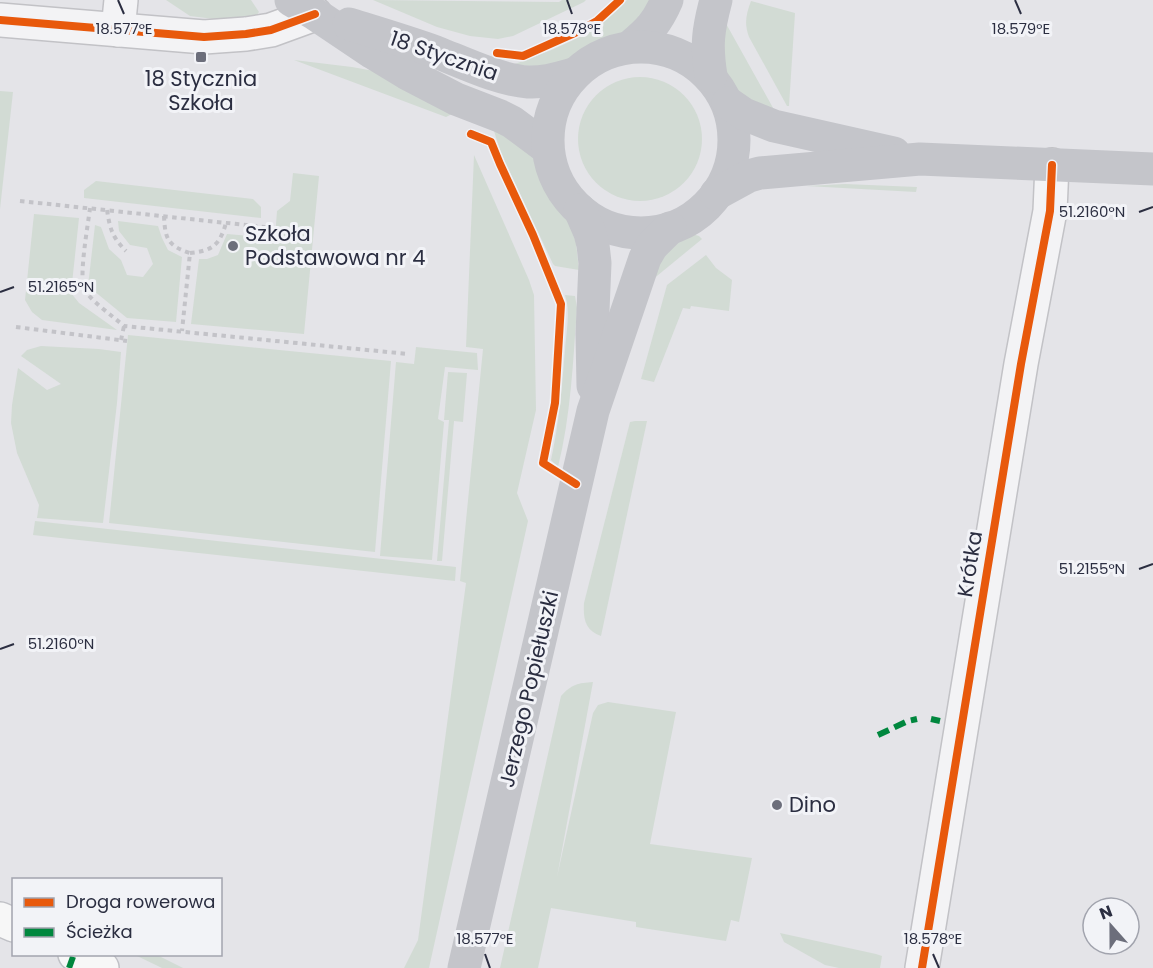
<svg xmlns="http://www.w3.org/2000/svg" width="1153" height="968" viewBox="0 0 1153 968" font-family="Poppins,sans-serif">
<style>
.green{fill:#d2dbd4}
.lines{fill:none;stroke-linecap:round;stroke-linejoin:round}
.street-casing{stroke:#c2c2c6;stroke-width:36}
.primary-casing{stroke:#c0c1c6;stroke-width:36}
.path{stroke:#c3c3c8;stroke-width:4;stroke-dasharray:4.5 4.5;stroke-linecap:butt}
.street{stroke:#f3f3f5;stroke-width:33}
.secondary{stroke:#c4c5ca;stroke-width:33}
.primary{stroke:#f7f7f7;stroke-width:33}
.quiet{stroke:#00873e;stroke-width:6;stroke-dasharray:12 6;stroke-linecap:butt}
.cycleway-casing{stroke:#f2f3f7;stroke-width:11}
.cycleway{stroke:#e8590c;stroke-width:8}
.ticks{fill:none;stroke:#2b2e41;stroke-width:2}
.poi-dot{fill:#6c6e7b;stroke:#f2f3f7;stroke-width:2}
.labels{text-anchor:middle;stroke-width:6;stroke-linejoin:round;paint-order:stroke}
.street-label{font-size:21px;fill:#2b2e41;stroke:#f2f3f7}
.poi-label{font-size:21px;fill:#2b2e41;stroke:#f2f3f7;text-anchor:start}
.ticks-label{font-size:15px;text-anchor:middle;fill:#2b2e41;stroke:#f2f3f7;stroke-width:6;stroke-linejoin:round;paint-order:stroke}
</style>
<rect width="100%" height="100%" fill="#e4e4e8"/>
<!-- green -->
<g class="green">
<path d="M 166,0 L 251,0 L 259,12 L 256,16 L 246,23 L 190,16 Z"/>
<path d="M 373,0 L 559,2 L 562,0 L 586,0 L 584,2 L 513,36 L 498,39 L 470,36 L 437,27 Z"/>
<path d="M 627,0 L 652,0 L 647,11 L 623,32 L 596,42 L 571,58 L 558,64 L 552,67 L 512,65 C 553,50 598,34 627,0 Z"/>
<path d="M 751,1 L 795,13 L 789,106 L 787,106 L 749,37 C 744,24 746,14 751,1 Z"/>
<path d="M 724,20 L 777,115 C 767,109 747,101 739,93 C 718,74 723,45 724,20 Z"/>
<path d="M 294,60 L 352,67 L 374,71 L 456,112 L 446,117 Z"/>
<circle cx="640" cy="139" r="62"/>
<path d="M 0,91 L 13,92 L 0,209 Z"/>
<path d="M 492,125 L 532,155 L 551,195 L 564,214 L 575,234 L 579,270 L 555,266 L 553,264 L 501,153 Z"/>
<path d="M 474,155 L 529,280 L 534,295 L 536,410 L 517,493 L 528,521 L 429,968 L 404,968 L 418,940 L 466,583 L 460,581 L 483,349 L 466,347 Z"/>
<path d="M 293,173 L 319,176 L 304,334 L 191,324 L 199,259 L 207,259 L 218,255 L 227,234 L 275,238 L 277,211 L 290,201 Z"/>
<path d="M 96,181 L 253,199 L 261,207 L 261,218 L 84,198 L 84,190 Z"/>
<path d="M 845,184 L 917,187 L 916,192 L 806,186 Z"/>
<path d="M 34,214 L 79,218 L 71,293 L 79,303 L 117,330 L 42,320 L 32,312 L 25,300 Z"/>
<path d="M 118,221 L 158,226 L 162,238 L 168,250 L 182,257 L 176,322 L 127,318 L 88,286 L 95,225 L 101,227 L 109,249 L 121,260 L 127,275 L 143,277 L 153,264 L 147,248 L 130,245 L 119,231 Z"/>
<path d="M 689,233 L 699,236 L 702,239 L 652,280 L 651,274 L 670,246 Z"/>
<path d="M 706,255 L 716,268 L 732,280 L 729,311 L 691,306 L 690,309 L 683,308 L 654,382 L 641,379 L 667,285 Z"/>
<path d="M 565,295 L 575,296 L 577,308 C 573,361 571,415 558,467 L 551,460 C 559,424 562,387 565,350 C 566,333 571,312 565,295 Z"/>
<path d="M 128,335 L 391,361 L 375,552 L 109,523 Z"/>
<path d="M 41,346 L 99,349 L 121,352 L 117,403 L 103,523 L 37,518 L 39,505 L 17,453 L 11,423 L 12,405 L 18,368 L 47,390 L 61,384 L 21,356 L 27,350 Z"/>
<path d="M 416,347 L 477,353 L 478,370 L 445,367 L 438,419 L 444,422 L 432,560 L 380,556 L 396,362 L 414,364 Z"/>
<path d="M 448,372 L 467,373 L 463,422 L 454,421 L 442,561 L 437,561 L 449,420 L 444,420 Z"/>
<path d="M 635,421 L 647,421 L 601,636 C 585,630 583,619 584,603 L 630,422 Z"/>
<path d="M 35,521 L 456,567 L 455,581 L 33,535 Z"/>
<path d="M 593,682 L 557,877 L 593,713 L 598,705 L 608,702 L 676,712 L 650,844 L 752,858 L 739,922 L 731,920 L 726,941 L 636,927 L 636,922 L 551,908 L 538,968 L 500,968 L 561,696 C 572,684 578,683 593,682 Z"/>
<path d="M 780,933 L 876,954 L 882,956 L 880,968 L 839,968 L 825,965 L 784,942 Z"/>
<path d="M 135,955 L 157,955 L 183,968 L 162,968 Z"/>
</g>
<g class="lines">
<defs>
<g id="street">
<path d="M 0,20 L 204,37 L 246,34 L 271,30 L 315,14"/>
<path d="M 118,30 L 121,0"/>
<path d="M 922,968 L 1021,364 L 1050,211 L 1052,165"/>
</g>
<g id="primary">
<path d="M 0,919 L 14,925"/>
<path d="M 75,954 L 102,968"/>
</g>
</defs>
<!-- street casing -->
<use href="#street" class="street-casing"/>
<!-- primary casing -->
<use href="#primary" class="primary-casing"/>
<!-- path -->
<g class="path">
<path d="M 20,201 L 274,228"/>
<path d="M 90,208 C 88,225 79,274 84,288 C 87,298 115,318 124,326 L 408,354"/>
<path d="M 107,210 C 110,229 112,237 126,251"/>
<path d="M 164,216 C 165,239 168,246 190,253 L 182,331"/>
<path d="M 190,253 C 213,251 220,244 226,223"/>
<path d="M 16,327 L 127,341"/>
<path d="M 121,340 L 124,326"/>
</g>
<!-- street -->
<use href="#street" class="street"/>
<!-- secondary -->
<g class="secondary">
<path d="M 291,0 L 315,14 L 373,53 L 406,73 L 456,99 L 500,116 L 512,122 L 547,148"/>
<path d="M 349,24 C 378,33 408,42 436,52 C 464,63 499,80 528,82 C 544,83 559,78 573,74"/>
<path d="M 631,46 C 649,31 657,23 667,0"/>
<circle cx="641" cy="140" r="93"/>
<path d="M 711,76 C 706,45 708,30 716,0"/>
<path d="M 728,103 L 744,114 L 774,126 L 894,153"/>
<path d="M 716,194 L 749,176 L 760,173 L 920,159 L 1153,169"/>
<path d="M 580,210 L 590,233 L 593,245 L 595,263 L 592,334 L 593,386"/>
<path d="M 464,968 L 593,411 L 645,258 L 652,246 L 670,228"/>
</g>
<!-- primary -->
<use href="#primary" class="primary"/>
<!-- quiet -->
<g class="quiet">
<path d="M 931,719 L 940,721"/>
<path d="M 878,735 L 908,721 L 917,719"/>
<path d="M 69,968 L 74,954"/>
</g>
<defs>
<g id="cycleway">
<path d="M 0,20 L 204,37 L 246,34 L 271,30 L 315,14"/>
<path d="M 497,53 L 523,56 L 579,31 L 597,21 L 620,0"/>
<path d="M 471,134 L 491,142 L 500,164 L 533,235 L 561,304 L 555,403 L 543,463 L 576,484"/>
<path d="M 922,968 L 1021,364 L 1050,211 L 1052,165"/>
</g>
</defs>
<!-- cycleway casing -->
<use href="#cycleway" class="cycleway-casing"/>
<!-- cycleway -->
<use href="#cycleway" class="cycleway"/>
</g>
<!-- ticks -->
<path class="ticks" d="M 118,0 L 124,14M 567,0 L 572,14M 1015,0 L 1021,14M 1139,212 L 1153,207M 0,292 L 14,287M 1139,569 L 1153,564M 0,649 L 14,644M 485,954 L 490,968M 933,954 L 939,968"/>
<!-- markers -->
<g class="poi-dot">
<rect x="195" y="51" width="12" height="12" rx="3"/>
<circle cx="233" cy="246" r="6"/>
<circle cx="777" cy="805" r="6"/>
</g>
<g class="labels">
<!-- street labels -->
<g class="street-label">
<text transform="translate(444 56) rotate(19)" y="7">18 Stycznia</text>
<text transform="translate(970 564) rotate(-81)" y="7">Krótka</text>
<text transform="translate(529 689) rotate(-77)" y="7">Jerzego Popiełuszki</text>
</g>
<!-- poi labels -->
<g class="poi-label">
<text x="201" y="86" text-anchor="middle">18 Stycznia<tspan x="201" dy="24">Szkoła</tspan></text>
<text x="245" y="241">Szkoła<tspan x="245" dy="24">Podstawowa nr 4</tspan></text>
<text x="789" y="812">Dino</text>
</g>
</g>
<g class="ticks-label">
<text x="124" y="34">18.577°E</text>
<text x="572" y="34">18.578°E</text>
<text x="1021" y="34">18.579°E</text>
<text x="1092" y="217">51.2160°N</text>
<text x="61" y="292">51.2165°N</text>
<text x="1092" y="574">51.2155°N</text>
<text x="61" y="649">51.2160°N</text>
<text x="485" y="944">18.577°E</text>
<text x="933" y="944">18.578°E</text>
</g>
<!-- legend -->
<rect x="12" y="878" width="210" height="78" fill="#f2f3f7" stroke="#a2a4ae" stroke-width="1.5"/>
<rect x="24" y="898" width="30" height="9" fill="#e8590c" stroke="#a2a4ae" stroke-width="1.5"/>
<text x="66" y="908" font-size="18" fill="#2b2e41">Droga rowerowa</text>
<rect x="24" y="928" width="30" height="9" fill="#00873e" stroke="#a2a4ae" stroke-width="1.5"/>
<text x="66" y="938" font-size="18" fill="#2b2e41">Ścieżka</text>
<!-- north arrow -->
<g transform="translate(1111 926) rotate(339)"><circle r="28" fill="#f2f3f7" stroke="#a2a4ae" stroke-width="1.5"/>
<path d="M0-4.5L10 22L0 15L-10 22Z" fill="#6c6e7b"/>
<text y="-9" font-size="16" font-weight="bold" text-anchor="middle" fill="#2b2e41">N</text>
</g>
</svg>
